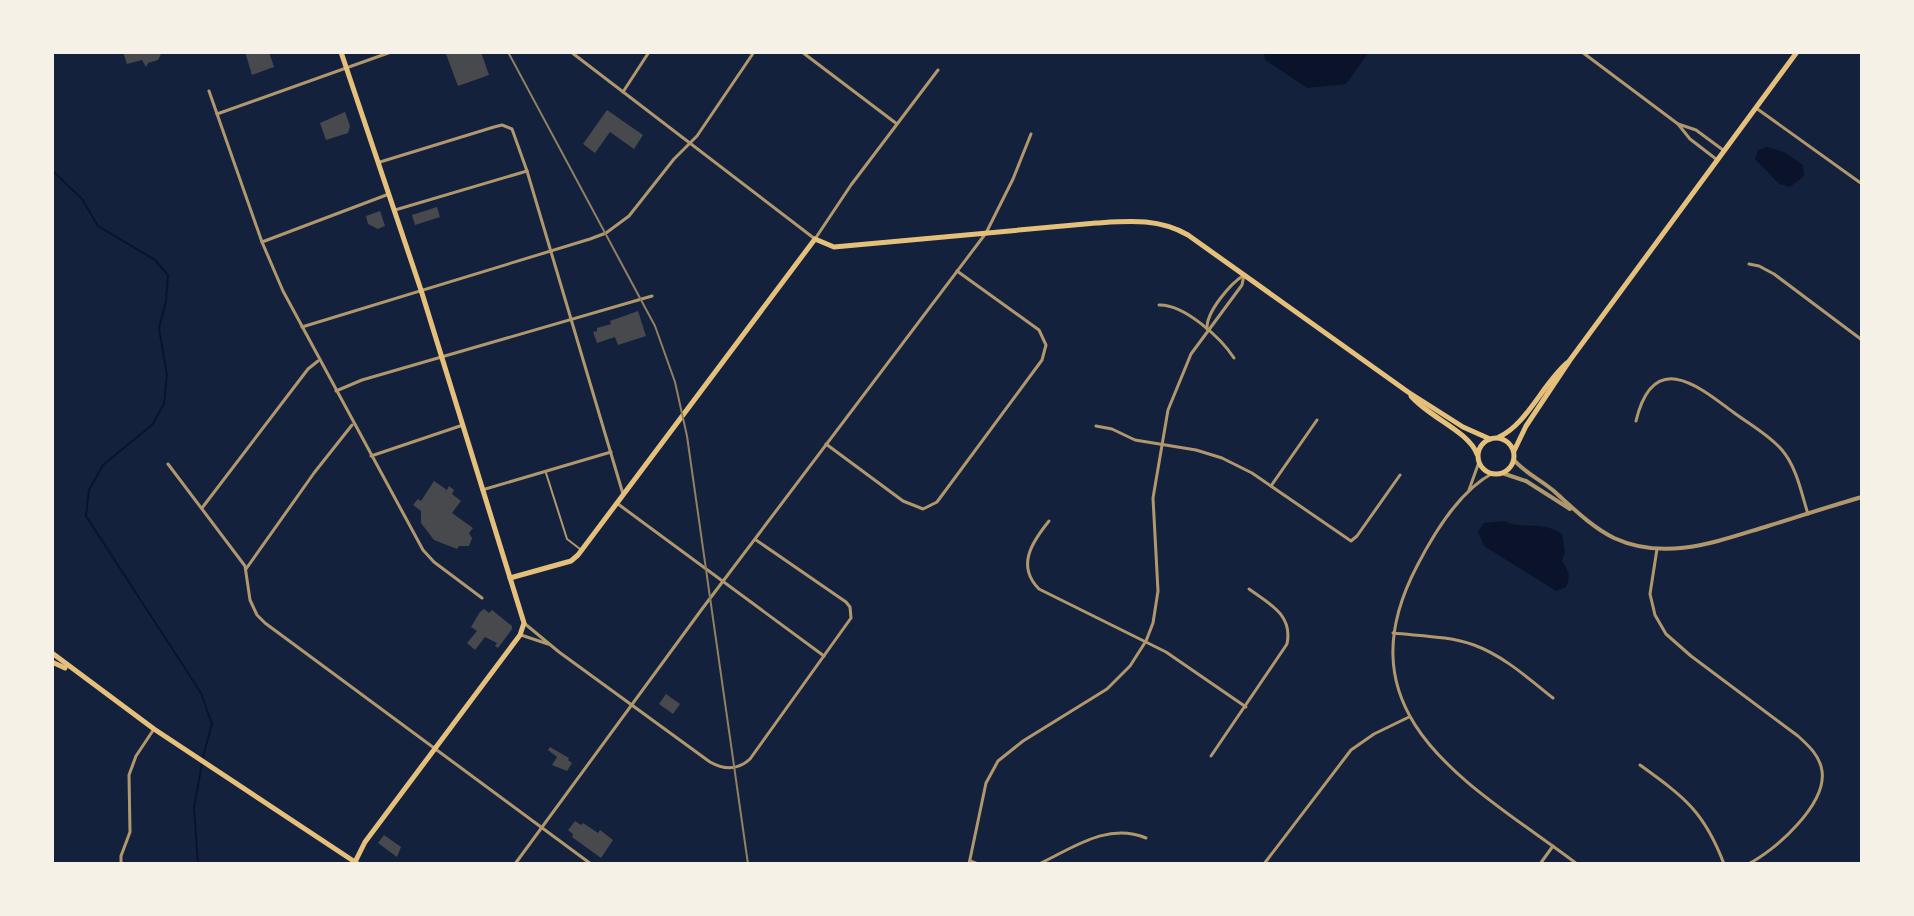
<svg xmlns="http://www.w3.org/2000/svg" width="1914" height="916" viewBox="0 0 1914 916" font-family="Poppins,sans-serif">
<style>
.water{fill:#0b132b}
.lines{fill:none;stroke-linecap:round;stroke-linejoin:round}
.stream{stroke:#0b132b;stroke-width:2}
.building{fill:#48494c}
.service{stroke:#b1986c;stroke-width:2}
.minor{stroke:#b1986c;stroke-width:3}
.tertiary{stroke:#b1986c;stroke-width:4}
.secondary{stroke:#e5c07b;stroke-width:5}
.primary{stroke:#e5c07b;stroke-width:5}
.rail{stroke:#918062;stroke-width:2}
</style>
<rect width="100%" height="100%" fill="#14213d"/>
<!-- water -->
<g class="water">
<path d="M 1264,52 L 1369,52 L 1346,84 L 1307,88 L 1265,60 Z"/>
<path d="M 1767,147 L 1784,152 L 1803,165 L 1804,176 L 1790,187 L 1779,184 L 1755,159 L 1758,150 Z"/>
<path d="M 1504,521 C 1527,531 1538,519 1562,534 L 1565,552 L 1562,561 C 1569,571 1571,576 1566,587 L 1556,591 L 1484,546 L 1478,532 L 1484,523 Z"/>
</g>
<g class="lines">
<!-- stream -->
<g class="stream">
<path d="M 52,170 L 82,199 L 98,226 L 155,260 L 168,275 L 166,301 L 159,328 L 167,375 L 164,404 L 152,425 L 103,465 L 89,490 L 86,516 L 201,693 L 212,724 L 203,757"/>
<path d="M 198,864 L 194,808 L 202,763"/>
</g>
</g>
<!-- building -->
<g class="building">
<path d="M 123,52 L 162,52 L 158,60 L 148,63 L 146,67 L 142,60 L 127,64 Z"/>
<path d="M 245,52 L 269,52 L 274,67 L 252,75 Z"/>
<path d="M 451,52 L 481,52 L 489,75 L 458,86 L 446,54 Z"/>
<path d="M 607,110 L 643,135 L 634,149 L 610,132 L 595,153 L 583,144 Z"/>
<path d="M 345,112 L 350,126 L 348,133 L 326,140 L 320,123 Z"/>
<path d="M 437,207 L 440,217 L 415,225 L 412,215 Z"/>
<path d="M 380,211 L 385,226 L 378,229 L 368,224 L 366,216 Z"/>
<path d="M 638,311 L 646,336 L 618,345 L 615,337 L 597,343 L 593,332 L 597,331 L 597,328 L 611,324 L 610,321 Z"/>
<path d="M 434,481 L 447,490 L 449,486 L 454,490 L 452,494 L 461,501 L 452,513 L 473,528 L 469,533 L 472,538 L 469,546 L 459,546 L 457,549 L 434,540 L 421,523 L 421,511 L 413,505 L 418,499 L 421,501 Z"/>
<path d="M 484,609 L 489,613 L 492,610 L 512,626 L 512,629 L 498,648 L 495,646 L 497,643 L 485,637 L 475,650 L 467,643 L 477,631 L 471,627 L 480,612 Z"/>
<path d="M 666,694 L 680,704 L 673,714 L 659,704 Z"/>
<path d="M 550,747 L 569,758 L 568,760 L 572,763 L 567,771 L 552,765 L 557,757 L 548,750 Z"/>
<path d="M 575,821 L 581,825 L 583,823 L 598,833 L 600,830 L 613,840 L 601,858 L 572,837 L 573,834 L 568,830 Z"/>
<path d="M 384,835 L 401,847 L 397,857 L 378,843 Z"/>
</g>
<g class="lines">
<!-- service -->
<path class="service" d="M 546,473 L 567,539 L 580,549"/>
<!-- minor -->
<g class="minor">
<path d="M 571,52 L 815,239 L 851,185 L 938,70"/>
<path d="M 802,52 L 897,124"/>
<path d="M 1582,52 L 1678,124 L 1690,139 L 1716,159"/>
<path d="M 209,91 L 262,242 L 283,291 L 423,550 L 434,562 L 482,598"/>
<path d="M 623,92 L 649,52"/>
<path d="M 1756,108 L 1862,184"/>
<path d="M 217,114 L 391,52"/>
<path d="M 1678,124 L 1696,130 L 1723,150"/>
<path d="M 380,162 L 494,127 L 502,125 L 512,129 L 527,171 L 623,494"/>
<path d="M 395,210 L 527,171"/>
<path d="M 262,242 L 389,194"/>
<path d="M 1749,264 L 1759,266 L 1774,274 L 1862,340"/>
<path d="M 1159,305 C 1184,304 1221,338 1234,358"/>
<path d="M 302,327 L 590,239 L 606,233 L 629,216 L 674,159 L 697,136 L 754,52"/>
<path d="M 1207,329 C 1206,312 1230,284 1244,275"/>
<path d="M 336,391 L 362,380 L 652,296"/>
<path d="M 1636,421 C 1653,350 1696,384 1733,412 C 1749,424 1769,435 1782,450 C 1797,468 1801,492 1808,514"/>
<path d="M 1096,426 L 1112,429 L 1135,440 L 1196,450 L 1222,458 L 1252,473 L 1351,541 L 1357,536 L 1400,475"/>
<path d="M 826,444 L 903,501 L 923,509 L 937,502 L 1042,360 L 1046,345 L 1039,330 L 957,271"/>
<path d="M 371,456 L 463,425"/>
<path d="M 168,464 L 245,566 L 250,600 L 257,615 L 265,623 L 591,864"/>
<path d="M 1493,473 C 1459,491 1434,533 1417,566 C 1337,719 1473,785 1577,864"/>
<path d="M 1271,486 L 1317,420"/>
<path d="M 482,490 L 611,452"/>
<path d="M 1469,490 L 1479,462"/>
<path d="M 618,504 L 824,656"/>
<path d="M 202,508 L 308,369 L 318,361"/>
<path d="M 1049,521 C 1032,542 1016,566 1039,589 L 1166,652 L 1246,707"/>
<path d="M 1657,549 L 1650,594 L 1655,615 L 1666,634 L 1691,656 L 1798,736 C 1809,746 1820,756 1822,771 C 1827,804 1775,851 1748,864"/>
<path d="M 246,569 L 314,473 L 352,425"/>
<path d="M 524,623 L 559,652 L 710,762 C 724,770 738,770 750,759 L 851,618 L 850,607 L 846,602 L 756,540"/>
<path d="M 1393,633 C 1420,636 1449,636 1474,645 C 1504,656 1529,679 1553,698"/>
<path d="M 521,635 L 548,644"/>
<path d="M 1211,756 L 1287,644 C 1293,615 1270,604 1249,589"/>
<path d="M 1640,765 C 1684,797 1704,811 1724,864"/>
<path d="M 970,861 L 978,864"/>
<path d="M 121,864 L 121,856 L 130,832 L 129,775 L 136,756 L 154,729"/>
<path d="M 515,864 L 702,609 L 986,233 L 1013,179 L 1031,134"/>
<path d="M 969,864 L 986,783 L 998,761 L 1023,741 L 1107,689 L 1130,666 L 1146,641 L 1153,623 L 1158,591 L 1153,498 L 1168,410 L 1191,354 L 1242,285 L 1244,275"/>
<path d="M 1039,864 C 1073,848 1107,822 1146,838"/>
<path d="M 1264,864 L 1351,750 L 1374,734 L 1409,717"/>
<path d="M 1540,864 L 1553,846"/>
</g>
<!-- tertiary -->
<g class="tertiary">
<path d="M 1514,460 C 1526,474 1543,481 1556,493 C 1575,510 1592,527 1614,538 C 1666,562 1718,541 1768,526 C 1800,516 1831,506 1862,497"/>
<path d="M 1502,473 L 1526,481 L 1570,509"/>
</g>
<!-- secondary -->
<g class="secondary">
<path d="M 1411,396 C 1430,418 1468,431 1477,454"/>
<path d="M 1499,437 C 1527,424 1542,385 1567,363"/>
<circle cx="1496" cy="456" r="18"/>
<path d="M 1514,451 L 1526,426 L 1570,360 L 1797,52"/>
<path d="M 510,578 L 571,561 L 578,555 L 815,239 L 834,247 L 1096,223 C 1129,221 1158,218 1188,235 L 1408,392 L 1463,427 L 1490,439"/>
<path d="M 52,653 L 154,729 L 358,864"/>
<path d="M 52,662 L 65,668"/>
</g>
<!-- primary -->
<path class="primary" d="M 341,52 L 421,290 L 524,623 L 520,635 L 365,842 L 354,864"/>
<!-- rail -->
<path class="rail" d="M 508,52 L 655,326 L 675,382 L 687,436 L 748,864"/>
</g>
<!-- border -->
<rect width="1914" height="916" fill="none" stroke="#f6f1e7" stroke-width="108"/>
</svg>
